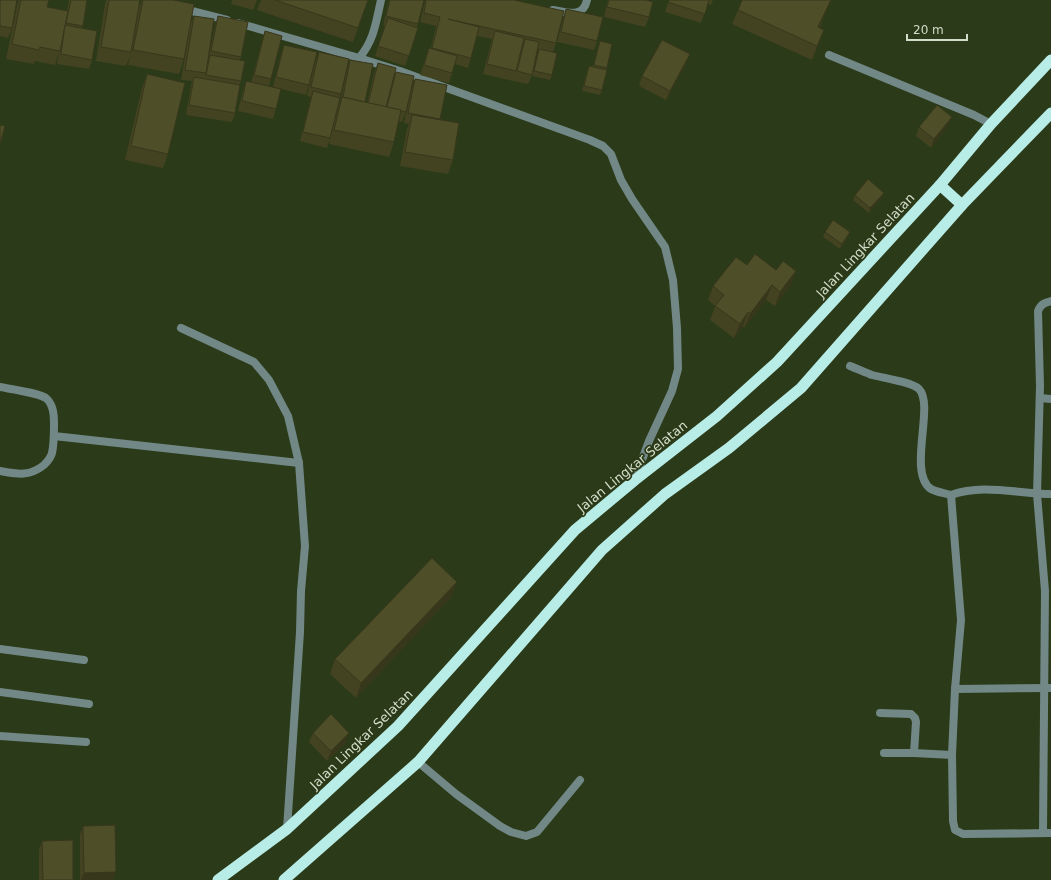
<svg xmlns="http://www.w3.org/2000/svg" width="1051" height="880" viewBox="0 0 1051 880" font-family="'DejaVu Sans',sans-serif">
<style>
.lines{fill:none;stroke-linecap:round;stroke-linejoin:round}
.service{stroke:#718886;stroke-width:8}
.minor{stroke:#718886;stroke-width:8}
.trunk{stroke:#b8ece7;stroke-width:11}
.wall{fill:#434322}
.shaded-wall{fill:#37371c}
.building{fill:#4e4e28;stroke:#37371c}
.labels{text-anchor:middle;stroke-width:3.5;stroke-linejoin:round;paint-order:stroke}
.street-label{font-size:13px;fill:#d2dcc8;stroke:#2b3a18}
</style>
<rect width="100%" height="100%" fill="#2b3a18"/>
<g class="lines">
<!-- service -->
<g class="service">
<path d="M 181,328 L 254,362 L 269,380 L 288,416 L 299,463 L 305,546 L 301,591 L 300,632 L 287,829"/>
<path d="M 0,387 C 10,389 41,393 47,399 C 54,406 54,417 54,425 C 54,434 54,444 52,453 C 51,457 47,462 44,465 C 29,477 17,474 0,471"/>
<path d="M 54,436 L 299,463"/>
<path d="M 0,649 L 84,660"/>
<path d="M 0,692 L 89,704"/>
<path d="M 0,736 L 86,742"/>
<path d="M 418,762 L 456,794 L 500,826 L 511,832 L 526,836 L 537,832 L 580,780"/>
</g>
<!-- minor -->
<g class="minor">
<path d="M 184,9 L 227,20"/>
<path d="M 553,10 C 567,12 583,19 587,0"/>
<path d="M 238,23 L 359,58 C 374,41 376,22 381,0"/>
<path d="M 829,55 L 974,115 L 991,124"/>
<path d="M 359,58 L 400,71 L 590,140 L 603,146 L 611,154 L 621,180 L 632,199 L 665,247 L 673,280 L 677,328 L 678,369 L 672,391 L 649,441 L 635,479"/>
<path d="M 850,366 C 857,369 865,372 872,375 C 883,378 912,382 919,389 C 935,405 907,473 931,489 C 936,492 945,493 951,495 C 983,483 1018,494 1051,494"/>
<path d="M 1040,398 L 1051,399"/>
<path d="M 951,495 L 961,620 L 955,689 L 952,755 L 953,821 L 955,830 L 963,834 L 1051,833"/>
<path d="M 955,689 L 1051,688"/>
<path d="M 880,713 L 911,714 L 915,718 L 916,722 L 914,753"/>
<path d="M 884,753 L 914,753 L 952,755"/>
<path d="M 1043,833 L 1045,591 L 1037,494 L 1040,386 L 1038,311 C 1041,304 1044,303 1051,301"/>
</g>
<!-- trunk -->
<g class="trunk">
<path d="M 940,185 L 962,205"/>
<path d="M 218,880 L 287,829 L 398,726 L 575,530 L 635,480 L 717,416 L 777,362 L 940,185 L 991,124 L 1051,60"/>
<path d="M 284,880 L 418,762 L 602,550 L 665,494 L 729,448 L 801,388 L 962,205 L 1051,113"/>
</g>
</g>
<!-- wall -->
<g class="wall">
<path d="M 0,0 L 12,28 L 8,38 L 0,36 Z"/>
<path d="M 19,0 L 49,0 L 47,7 L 67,11 L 69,0 L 87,0 L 82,28 L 92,60 L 89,69 L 57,64 L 59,52 L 55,65 L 35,61 L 34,64 L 6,59 L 17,6 Z"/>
<path d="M 106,0 L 140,0 L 139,9 L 142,0 L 173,0 L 191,23 L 194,16 L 209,54 L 215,26 L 218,16 L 241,57 L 240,60 L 241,81 L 239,85 L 235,113 L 232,122 L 186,115 L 191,86 L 192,81 L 181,80 L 187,45 L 184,59 L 179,74 L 128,65 L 130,56 L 126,66 L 96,61 L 105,4 Z"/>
<path d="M 232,0 L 257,0 L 253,10 L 231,4 Z"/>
<path d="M 261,0 L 368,0 L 353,42 L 257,10 Z"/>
<path d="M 389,0 L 424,0 L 417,27 L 418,28 L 405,66 L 375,56 L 385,26 L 383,26 Z"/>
<path d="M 425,0 L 514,0 L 556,43 L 553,52 L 552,75 L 550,80 L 532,76 L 539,49 L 538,49 L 532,75 L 528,84 L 513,81 L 515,74 L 513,81 L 483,74 L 492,39 L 477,36 L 471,58 L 468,68 L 455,64 L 449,83 L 420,75 L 429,48 L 431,48 L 436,26 L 420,22 Z"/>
<path d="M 606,0 L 646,0 L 649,17 L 645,27 L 604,17 L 608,0 Z"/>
<path d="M 669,0 L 713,0 L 711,5 L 708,4 L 701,23 L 665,12 Z"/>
<path d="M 566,9 L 597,41 L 594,50 L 557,42 L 563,19 Z"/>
<path d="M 738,10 L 826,13 L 820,28 L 824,30 L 819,44 L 812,60 L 732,24 Z"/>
<path d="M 265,31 L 271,79 L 269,86 L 276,109 L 273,119 L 238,111 L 243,91 L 246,81 L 251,83 L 262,41 Z"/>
<path d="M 600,41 L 607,68 L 602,90 L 600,95 L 582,91 L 587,71 L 589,66 L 593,67 L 598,46 Z"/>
<path d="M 284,45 L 309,85 L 306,95 L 273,87 L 281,54 Z"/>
<path d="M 319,52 L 341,94 L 337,110 L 341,98 L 347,69 L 350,60 L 365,102 L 367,103 L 374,73 L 378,63 L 392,80 L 396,72 L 406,112 L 402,122 L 398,121 L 394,142 L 389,157 L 329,144 L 332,130 L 330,138 L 327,148 L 300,141 L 311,97 L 307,96 L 315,62 Z"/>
<path d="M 690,54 L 686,64 L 666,100 L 639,86 L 642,76 Z"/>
<path d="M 147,74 L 168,154 L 163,168 L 125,160 L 142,88 Z"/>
<path d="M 415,79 L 447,85 L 440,120 L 453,160 L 448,174 L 400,166 L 407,129 L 409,124 L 404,123 L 411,89 Z"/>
<path d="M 948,126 L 931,148 L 916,136 L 919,127 Z"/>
<path d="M 884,193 L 882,197 L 869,213 L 853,200 L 855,195 Z"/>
<path d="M 825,232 L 850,232 L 848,237 L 840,249 L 823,237 Z"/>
<path d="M 747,265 L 791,285 L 775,306 L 766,300 L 744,328 L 743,326 L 734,338 L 710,320 L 715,306 L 708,300 L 713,286 Z"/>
<path d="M 452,596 L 356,698 L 330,674 L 335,659 Z"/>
<path d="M 313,733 L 346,743 L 327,761 L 309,742 Z"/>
<path d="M 83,826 L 113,880 L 80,880 L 80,835 Z"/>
<path d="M 42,841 L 73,880 L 39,880 L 39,850 Z"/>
</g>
<!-- shaded-wall -->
<g class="shaded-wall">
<path d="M 831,0 L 826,13 L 813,41 L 818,27 Z"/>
<path d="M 824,30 L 819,44 L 812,60 L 817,46 Z"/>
<path d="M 690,54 L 686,64 L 666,100 L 670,91 Z"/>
<path d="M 952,117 L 948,126 L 931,148 L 934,139 Z"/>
<path d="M 884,193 L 882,197 L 869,213 L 870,208 Z"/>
<path d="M 850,232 L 848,237 L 840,249 L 842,244 Z"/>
<path d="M 796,271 L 791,285 L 775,306 L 780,292 Z"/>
<path d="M 772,285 L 766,300 L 744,328 L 750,314 Z"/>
<path d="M 748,312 L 743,326 L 734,338 L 740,324 Z"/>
<path d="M 457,582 L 452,596 L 356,698 L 361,683 Z"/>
<path d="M 349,733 L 346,743 L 327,761 L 331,751 Z"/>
<path d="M 116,872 L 113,880 L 81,880 L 84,873 Z"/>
</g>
<!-- building -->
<g class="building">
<path d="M 0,0 L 17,0 L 12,28 L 0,26 Z"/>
<path d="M 21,0 L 49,0 L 47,7 L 68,11 L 60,51 L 40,47 L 39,50 L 12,44 Z"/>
<path d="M 71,0 L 87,0 L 83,26 L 66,23 Z"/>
<path d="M 109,0 L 140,0 L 131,52 L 101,47 Z"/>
<path d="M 143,0 L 173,0 L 194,4 L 184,59 L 133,50 Z"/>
<path d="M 275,0 L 368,0 L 358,28 Z"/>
<path d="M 390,0 L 424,0 L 418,24 L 386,16 Z"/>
<path d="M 426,0 L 514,0 L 564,11 L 556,43 L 448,19 L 479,27 L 471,58 L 432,48 L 440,17 L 424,13 Z"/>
<path d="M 609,0 L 646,0 L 653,2 L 649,17 L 607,7 Z"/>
<path d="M 669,0 L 709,0 L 705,14 L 668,2 Z"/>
<path d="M 742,0 L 831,0 L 818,27 L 824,30 L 817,46 L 738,10 Z"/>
<path d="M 566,9 L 603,17 L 597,41 L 561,32 Z"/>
<path d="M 194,16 L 214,19 L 206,73 L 185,70 Z"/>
<path d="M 218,16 L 248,22 L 241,57 L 211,51 Z"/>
<path d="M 388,18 L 418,28 L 409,56 L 378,46 Z"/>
<path d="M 65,25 L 97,31 L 92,60 L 61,54 Z"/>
<path d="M 265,31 L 282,36 L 271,79 L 254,75 Z"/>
<path d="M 495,31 L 524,38 L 516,71 L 487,64 Z"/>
<path d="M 525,39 L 539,42 L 532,75 L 517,71 Z"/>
<path d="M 662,40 L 690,54 L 670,91 L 642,76 Z"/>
<path d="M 600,41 L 612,44 L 607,68 L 594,65 Z"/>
<path d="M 284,45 L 317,52 L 309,85 L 276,77 Z"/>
<path d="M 429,48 L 457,56 L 452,73 L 424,65 Z"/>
<path d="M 539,49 L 557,53 L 552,75 L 534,71 Z"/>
<path d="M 319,52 L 349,59 L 341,94 L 311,87 Z"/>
<path d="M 210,55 L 245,61 L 241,81 L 206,75 Z"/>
<path d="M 350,60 L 373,64 L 365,102 L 343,97 Z"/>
<path d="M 378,63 L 396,68 L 386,107 L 368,103 Z"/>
<path d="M 589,66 L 607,70 L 602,90 L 584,86 Z"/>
<path d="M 396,72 L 414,76 L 406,112 L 401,111 L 401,110 L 387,107 Z"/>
<path d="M 147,74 L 185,83 L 168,154 L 131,146 Z"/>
<path d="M 194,77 L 240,85 L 235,113 L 189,105 Z"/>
<path d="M 415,79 L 447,85 L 440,119 L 408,113 Z"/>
<path d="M 246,81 L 281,89 L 276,109 L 242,101 Z"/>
<path d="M 313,91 L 340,98 L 330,138 L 303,132 Z"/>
<path d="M 342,97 L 401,110 L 394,142 L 334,130 Z"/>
<path d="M 937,105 L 952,117 L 934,139 L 919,127 Z"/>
<path d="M 412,115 L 459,123 L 453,160 L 405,152 Z"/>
<path d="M 0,125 L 5,126 L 0,145 Z"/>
<path d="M 868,179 L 884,193 L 870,208 L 855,195 Z"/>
<path d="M 833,220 L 850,232 L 842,244 L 825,232 Z"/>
<path d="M 755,254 L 776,270 L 783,261 L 796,271 L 780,292 L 772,285 L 750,314 L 748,312 L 740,324 L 715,306 L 724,295 L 713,286 L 736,257 L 747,265 Z"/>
<path d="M 432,558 L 457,582 L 361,683 L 335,659 Z"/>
<path d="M 331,714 L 349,733 L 331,751 L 313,733 Z"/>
<path d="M 115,825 L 116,872 L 84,873 L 83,826 Z"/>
<path d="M 73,840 L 73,880 L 43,880 L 42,841 Z"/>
</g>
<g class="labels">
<!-- street labels -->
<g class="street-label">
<text transform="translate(865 245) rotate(-47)" y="5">Jalan Lingkar Selatan</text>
<text transform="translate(632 466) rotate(-39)" y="5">Jalan Lingkar Selatan</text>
<text transform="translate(361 739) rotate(-44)" y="5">Jalan Lingkar Selatan</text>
</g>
</g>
<!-- scale -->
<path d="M907 34v6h60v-6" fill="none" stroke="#d2dcc8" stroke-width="2"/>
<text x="913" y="34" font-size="12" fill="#d2dcc8" stroke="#2b3a18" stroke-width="3" paint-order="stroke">20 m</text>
</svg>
